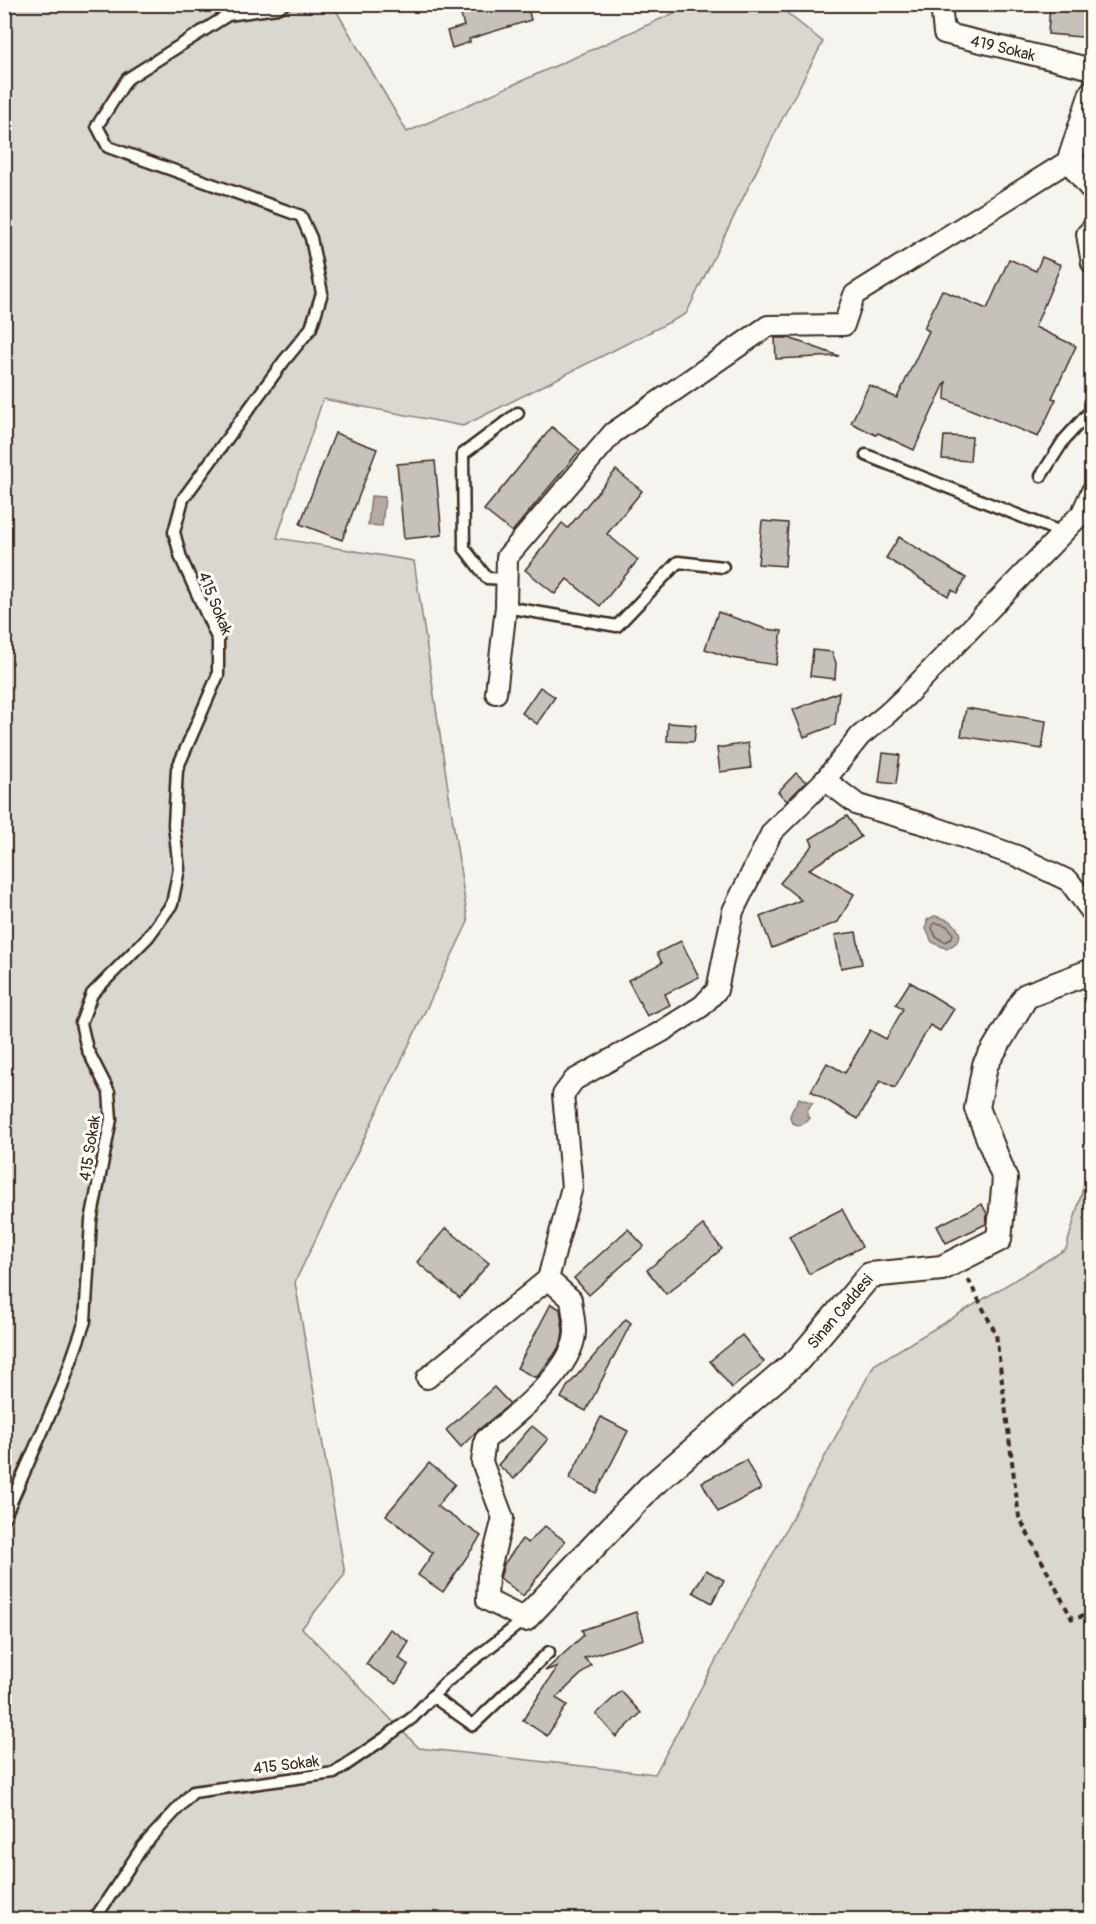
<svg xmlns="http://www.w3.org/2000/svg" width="1096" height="1924" viewBox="0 0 1096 1924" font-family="Pangolin,sans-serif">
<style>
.green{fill:#dad6d0;stroke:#8a8077;stroke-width:1.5}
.water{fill:#b4aca4;stroke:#84786e;stroke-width:1.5}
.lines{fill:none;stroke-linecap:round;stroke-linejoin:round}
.shore{stroke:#6b5e54;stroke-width:1.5}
.building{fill:#c7c1bb;stroke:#3b2a1e;stroke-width:1.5}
.service-casing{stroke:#3b2a1e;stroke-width:15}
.minor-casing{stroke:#3b2a1e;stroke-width:24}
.tertiary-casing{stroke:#3b2a1e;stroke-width:28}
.path{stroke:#3b2a1e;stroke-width:4;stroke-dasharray:6 4.5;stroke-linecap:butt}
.service{stroke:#fdfcf7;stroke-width:10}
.minor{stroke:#fdfcf7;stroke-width:20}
.tertiary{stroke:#fdfcf7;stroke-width:24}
.labels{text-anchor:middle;stroke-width:6;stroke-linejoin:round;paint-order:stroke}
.street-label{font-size:16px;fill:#3b2a1e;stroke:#fdfcf7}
</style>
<rect width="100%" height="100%" fill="#f5f4ee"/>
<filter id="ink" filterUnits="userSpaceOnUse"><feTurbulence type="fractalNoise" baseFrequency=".0167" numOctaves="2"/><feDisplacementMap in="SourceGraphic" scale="12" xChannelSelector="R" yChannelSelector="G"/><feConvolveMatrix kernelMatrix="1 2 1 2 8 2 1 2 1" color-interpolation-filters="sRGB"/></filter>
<g filter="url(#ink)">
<!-- green -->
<path class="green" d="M 5,5 L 333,5 L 407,132 L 692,5 L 777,5 L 823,42 L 780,123 L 686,314 L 463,426 L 323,399 L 277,538 L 414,561 L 468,922 L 295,1282 L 345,1574 L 302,1628 L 419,1748 L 655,1774 L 874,1365 L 1066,1249 L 1091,1159 L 1091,1919 L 5,1920 Z"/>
<!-- water -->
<g class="water">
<path d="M 371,496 L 385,497 L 382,526 L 368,525 Z"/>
<path d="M 934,916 C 948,919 957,922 960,936 L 956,943 L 947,949 L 932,942 L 926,929 L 927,920 Z"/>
<path d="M 799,1098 L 813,1103 C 809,1108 807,1108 807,1115 L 810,1118 C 806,1125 792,1129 790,1117 C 790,1112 797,1103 799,1098 Z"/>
</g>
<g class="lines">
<!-- shore -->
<path class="shore" d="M 934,923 C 942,923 951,926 953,935 L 951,939 L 945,942 L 936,937 L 932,928 Z"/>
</g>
<!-- building -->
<g class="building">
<path d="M 458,4 L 527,4 L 531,20 L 469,39 L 470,42 L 452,48 L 447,31 L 464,26 Z"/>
<path d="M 1050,4 L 1092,4 L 1092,38 L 1048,34 Z"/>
<path d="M 1042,257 L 1061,265 L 1035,327 L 1076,346 L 1052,398 L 1056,399 L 1038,437 L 945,399 L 946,381 L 914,450 L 878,433 L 876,435 L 851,423 L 869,385 L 897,398 L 929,331 L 924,328 L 942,290 L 987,309 L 1009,259 L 1036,271 Z"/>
<path d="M 775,338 L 789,338 L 839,356 L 776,359 Z"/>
<path d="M 552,427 L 580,450 L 512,532 L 484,510 Z"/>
<path d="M 335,433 L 377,449 L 342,540 L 300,524 Z"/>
<path d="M 944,436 L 972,437 L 970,461 L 942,459 Z"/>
<path d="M 435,461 L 442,535 L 404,539 L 397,464 Z"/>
<path d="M 616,470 L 642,491 L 607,534 L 638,560 L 600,606 L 567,579 L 555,594 L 525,570 L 562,523 L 568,528 Z"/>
<path d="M 762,521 L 788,523 L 785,566 L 758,564 Z"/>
<path d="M 899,537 L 966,578 L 957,593 L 952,590 L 948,596 L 886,558 Z"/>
<path d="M 718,612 L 766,629 L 782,631 L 776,665 L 731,658 L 705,649 Z"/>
<path d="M 813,650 L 832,652 L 836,663 L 835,679 L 810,676 Z"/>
<path d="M 540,687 L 555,697 L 537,724 L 522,713 Z"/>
<path d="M 839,692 L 835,725 L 804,737 L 793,710 Z"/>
<path d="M 966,708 L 1046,721 L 1042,749 L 961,736 Z"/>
<path d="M 668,723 L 696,725 L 694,742 L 667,741 Z"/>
<path d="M 748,743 L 751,768 L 720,772 L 717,748 Z"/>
<path d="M 883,753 L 900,755 L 896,784 L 879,782 Z"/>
<path d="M 796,773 L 806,782 L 787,801 L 778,792 Z"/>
<path d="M 847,816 L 861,837 L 809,869 L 854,894 L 838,922 L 772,948 L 760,917 L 801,900 L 780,883 L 813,845 L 810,839 Z"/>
<path d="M 856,932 L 862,964 L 841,968 L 835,935 Z"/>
<path d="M 681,941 L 699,977 L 665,994 L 670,1005 L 647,1016 L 628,980 L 662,963 L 657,953 Z"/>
<path d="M 910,982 L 954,1009 L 940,1031 L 930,1025 L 895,1088 L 880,1081 L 858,1119 L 811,1091 L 827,1063 L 845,1073 L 870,1030 L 886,1039 L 903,1009 L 896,1004 Z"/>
<path d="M 982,1204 L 987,1214 L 986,1224 L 946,1243 L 937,1226 Z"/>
<path d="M 842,1209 L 862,1247 L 809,1274 L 789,1236 Z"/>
<path d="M 703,1225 L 722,1249 L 666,1294 L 647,1270 Z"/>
<path d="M 446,1228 L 489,1263 L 460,1298 L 417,1262 Z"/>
<path d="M 628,1229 L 644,1246 L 589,1295 L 574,1278 Z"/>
<path d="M 551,1304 L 560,1309 L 563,1331 L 561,1343 L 554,1355 L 536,1378 L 517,1368 Z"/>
<path d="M 626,1319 L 631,1323 L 586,1411 L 561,1398 L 567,1387 Z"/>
<path d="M 742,1335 L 764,1362 L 732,1388 L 710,1361 Z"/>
<path d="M 494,1387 L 510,1404 L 477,1431 L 461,1447 L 446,1430 Z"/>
<path d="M 601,1417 L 628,1431 L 596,1493 L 569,1479 Z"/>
<path d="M 532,1426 L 548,1439 L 514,1479 L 498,1465 Z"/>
<path d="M 746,1460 L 761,1489 L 718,1512 L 702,1482 Z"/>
<path d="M 429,1463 L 455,1484 L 437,1506 L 481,1536 L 443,1592 L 418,1575 L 433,1553 L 386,1515 Z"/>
<path d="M 545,1526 L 565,1541 L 523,1596 L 500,1578 L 504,1564 L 522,1539 L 528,1543 Z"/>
<path d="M 706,1570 L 724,1580 L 712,1603 L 693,1592 Z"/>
<path d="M 636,1612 L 644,1639 L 584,1658 L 591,1665 L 556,1698 L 567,1705 L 547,1736 L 523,1720 L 558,1666 L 545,1671 L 584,1635 L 582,1630 Z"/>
<path d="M 390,1629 L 409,1642 L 399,1658 L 408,1665 L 396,1684 L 366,1664 Z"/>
<path d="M 621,1691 L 641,1713 L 616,1737 L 596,1714 Z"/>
</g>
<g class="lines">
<defs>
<g id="service">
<path d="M 866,455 L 1063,533"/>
<path d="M 1041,476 L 1064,440 L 1092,409"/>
<path d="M 507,579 L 487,578 L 464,548 L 463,454 L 518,413"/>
<path d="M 506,607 L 617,626 L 678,562 L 723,567"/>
<path d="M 4,1518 L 62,1387 L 85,1321 L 91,1221 L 111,1119 L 109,1092 L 87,1049 L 81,1023 L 92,994 L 148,937 L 172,904 L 179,869 L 174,825 L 177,769 L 218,675 L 218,640 L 181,558 L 174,532 L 183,499 L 284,361 L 311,328 L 322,293 L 311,238 L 301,216 L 108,147 L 97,126 L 127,79 L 228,15 L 277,8 L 284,4"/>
<path d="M 432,1696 L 473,1725 L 549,1652"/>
<path d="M 94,1920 L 143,1846 L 193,1792 L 334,1773 L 385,1738 L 412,1718 L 446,1682 L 525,1619"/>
</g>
<g id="minor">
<path id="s1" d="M 941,4 L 944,33 L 1092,69"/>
<path d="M 1092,229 L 1087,234 L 1092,263"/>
<path d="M 496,693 L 506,607 L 507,557 L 613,433 L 768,326 L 844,325 L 854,295 L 1070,160"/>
<path d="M 825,780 L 858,805 L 931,826 L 1017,856 L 1069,881 L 1092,912"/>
<path d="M 427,1378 L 548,1279 L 572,1187 L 563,1095 L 574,1080 L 661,1032 L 702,1006 L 717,990 L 733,911 L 772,832 L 825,780 L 860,736 L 887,714 L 906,696 L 1082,513 L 1092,491"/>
<path d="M 525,1619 L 487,1600 L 488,1576 L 503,1518 L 482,1462 L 485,1440 C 513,1417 574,1370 575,1332 C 575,1321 572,1310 571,1299 L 548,1279"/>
</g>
<g id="tertiary">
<path d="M 1092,93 L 1070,160 L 1092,188"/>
<path id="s2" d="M 525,1619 L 650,1487 L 798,1360 L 870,1275 L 942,1268 L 999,1239 L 1005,1179 L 977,1108 L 985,1065 L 1026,996 L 1092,971"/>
</g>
</defs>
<!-- service casing -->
<use href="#service" class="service-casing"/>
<!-- minor casing -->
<use href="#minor" class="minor-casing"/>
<!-- tertiary casing -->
<use href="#tertiary" class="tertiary-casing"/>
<!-- path -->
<path class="path" d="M 968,1279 L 996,1334 L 1019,1517 L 1072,1619 L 1092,1614"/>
<!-- service -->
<use href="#service" class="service"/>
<!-- minor -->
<use href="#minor" class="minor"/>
<!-- tertiary -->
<use href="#tertiary" class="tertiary"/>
</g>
</g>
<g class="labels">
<!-- street labels -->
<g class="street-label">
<text dy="6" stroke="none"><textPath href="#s1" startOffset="90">419 Sokak</textPath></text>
<text transform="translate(216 603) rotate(68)" y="6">415 Sokak</text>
<text transform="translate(89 1148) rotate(-81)" y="6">415 Sokak</text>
<text dy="6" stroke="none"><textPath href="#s2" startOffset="441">Sinan Caddesi</textPath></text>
<text transform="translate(286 1764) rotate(-7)" y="6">415 Sokak</text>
</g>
</g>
<!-- margin -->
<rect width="1096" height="1924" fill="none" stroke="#fdfcf7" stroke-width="24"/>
<rect x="12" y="12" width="1072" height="1900" fill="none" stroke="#3b2a1e" stroke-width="2" filter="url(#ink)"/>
</svg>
